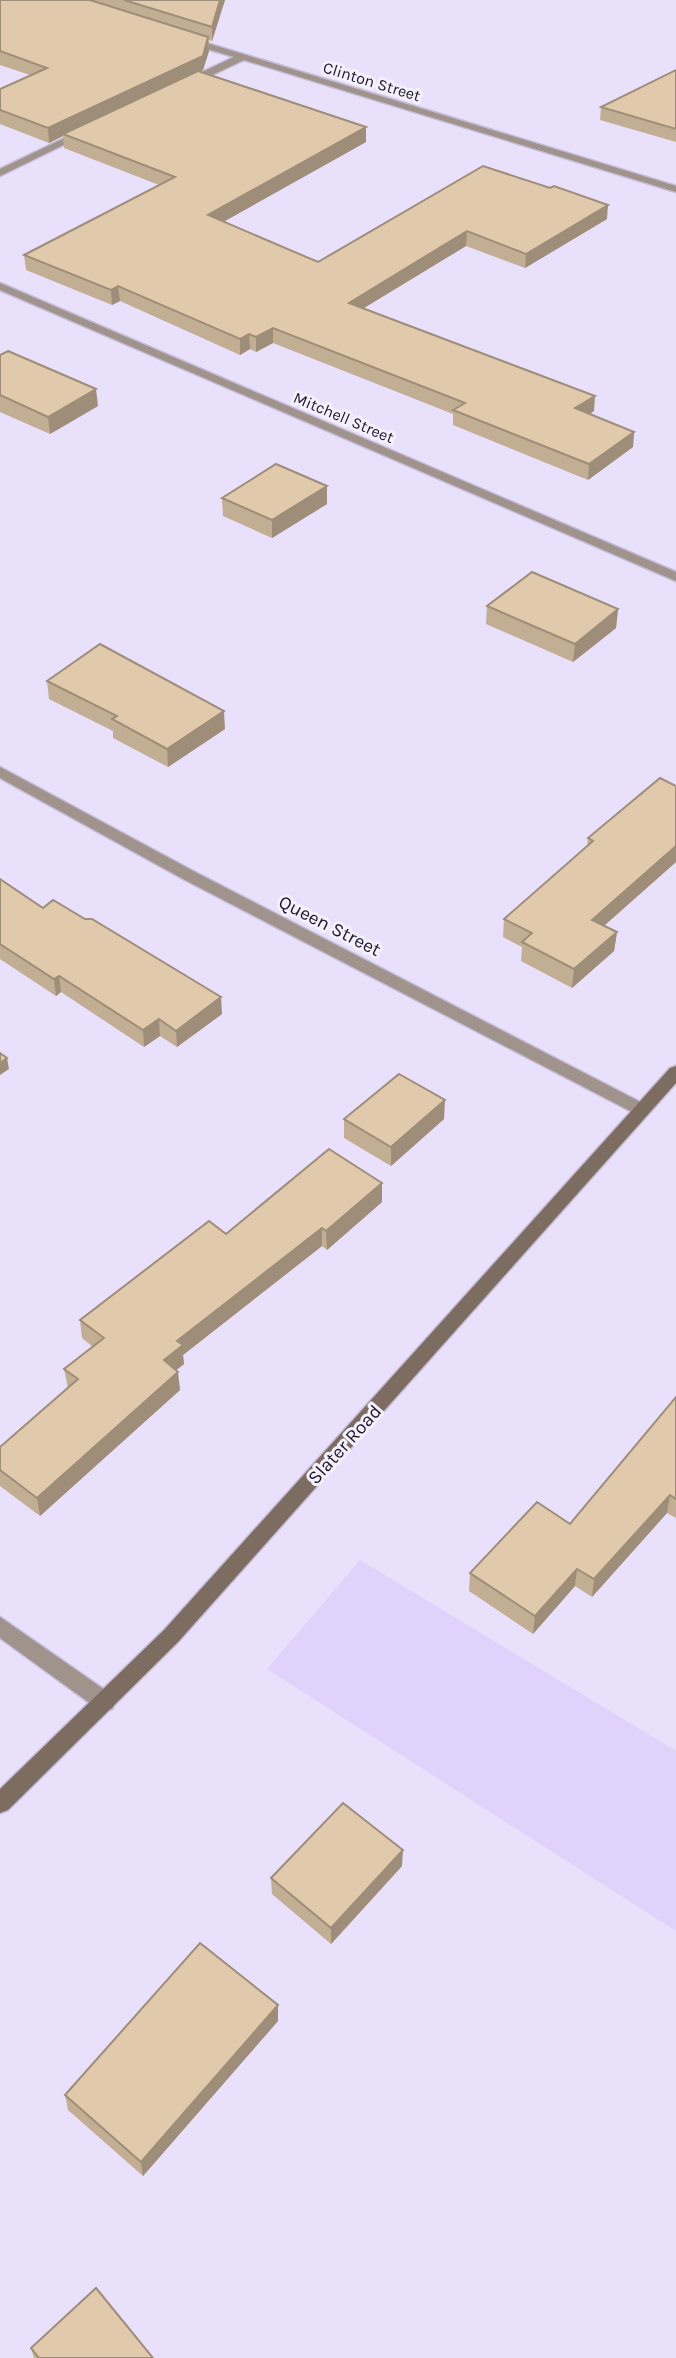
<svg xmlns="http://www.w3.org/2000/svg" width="676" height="2358" viewBox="0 0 676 2358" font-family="Karla,sans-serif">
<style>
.built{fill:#e0d2fb}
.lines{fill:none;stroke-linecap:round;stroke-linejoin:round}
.street-casing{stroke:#c4bcd5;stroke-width:3}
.secondary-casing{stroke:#c4bcd5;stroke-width:3}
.street{fill:#9f938b;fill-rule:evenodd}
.secondary{fill:#7d6c60;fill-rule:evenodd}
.wall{fill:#c2ae93}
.shaded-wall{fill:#9e8d78}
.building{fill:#e1caab;stroke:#9e8d78;stroke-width:2}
.labels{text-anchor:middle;stroke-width:6;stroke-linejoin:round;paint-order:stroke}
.far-street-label{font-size:16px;fill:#1d1825;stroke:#f4f0fe}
.street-label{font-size:19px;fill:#1d1825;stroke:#f4f0fe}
</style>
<rect width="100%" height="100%" fill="#e9e0fc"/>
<!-- built -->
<path class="built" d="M 360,1560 L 676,1751 L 676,1931 L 267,1669 Z"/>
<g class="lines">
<defs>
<g id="street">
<path d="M 187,37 L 676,186 L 676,192 L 244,60 L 191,85 L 183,85 L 183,81 L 234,57 L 184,42 L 182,40 Z"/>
<path d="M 79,131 L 88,133 L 0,176 L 0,169 Z"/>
<path d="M 0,283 L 676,572 L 676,581 L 0,290 Z"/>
<path d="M 0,767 L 195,872 L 648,1106 L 651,1110 L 648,1114 L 636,1114 L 185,880 L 0,778 Z"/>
<path d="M 0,1617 L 112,1695 L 116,1702 L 112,1709 L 105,1711 L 98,1709 L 0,1638 Z"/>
</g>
<path id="secondary" d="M 676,1066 L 676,1083 L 178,1642 L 8,1810 L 0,1813 L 0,1789 L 164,1630 L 670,1068 Z"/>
</defs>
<!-- street casing -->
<use href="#street" class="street-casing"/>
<!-- secondary casing -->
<use href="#secondary" class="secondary-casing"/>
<!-- street -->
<use href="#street" class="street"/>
<!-- secondary -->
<use href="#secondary" class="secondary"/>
</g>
<!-- wall -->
<g class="wall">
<path d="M 0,0 L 225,0 L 212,41 L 209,40 L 209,51 L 203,70 L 199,72 L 366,142 L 224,221 L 318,262 L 483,166 L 607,219 L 525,268 L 466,246 L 364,308 L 594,411 L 589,414 L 634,432 L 633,447 L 588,480 L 453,425 L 453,414 L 273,343 L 256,352 L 250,349 L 240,355 L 120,301 L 112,305 L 26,270 L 24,255 L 159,185 L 64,148 L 63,136 L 49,143 L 0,124 L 0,89 L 30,75 L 0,65 Z"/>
<path d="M 676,70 L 676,142 L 600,120 L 601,107 Z"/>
<path d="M 0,355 L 98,406 L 50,434 L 0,412 Z"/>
<path d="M 222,498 L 327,504 L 272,538 L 223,516 Z"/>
<path d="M 487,606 L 618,609 L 616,628 L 573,662 L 486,624 Z"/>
<path d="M 47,681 L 225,729 L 168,767 L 113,738 L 113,731 L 49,699 Z"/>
<path d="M 676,786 L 676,862 L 604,926 L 617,932 L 614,951 L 572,988 L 521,961 L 522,947 L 503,937 L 504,919 L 587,846 L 588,838 Z"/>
<path d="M 0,879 L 43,908 L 222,1014 L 177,1047 L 160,1036 L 144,1047 L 61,992 L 56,996 L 0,959 Z"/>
<path d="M 344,1119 L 444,1119 L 391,1166 L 344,1138 Z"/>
<path d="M 382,1183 L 382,1202 L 327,1250 L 322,1246 L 183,1355 L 184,1364 L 176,1370 L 180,1390 L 40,1516 L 0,1486 L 0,1447 L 68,1388 L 64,1369 L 93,1347 L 82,1338 L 80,1320 L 226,1234 Z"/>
<path d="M 676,1397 L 676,1518 L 667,1513 L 592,1597 L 575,1586 L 533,1634 L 469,1591 L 470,1573 L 570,1524 Z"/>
<path d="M 402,1866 L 331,1944 L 272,1894 L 271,1878 Z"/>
<path d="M 278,2005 L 278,2021 L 143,2176 L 68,2110 L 65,2095 Z"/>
<path d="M 31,2348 L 153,2358 L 34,2358 Z"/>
</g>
<!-- shaded-wall -->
<g class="shaded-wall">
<path d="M 220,0 L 225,0 L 212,41 L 212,27 Z"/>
<path d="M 208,37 L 209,51 L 203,70 L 65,135 L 63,134 L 63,136 L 49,143 L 48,128 Z"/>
<path d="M 366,127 L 366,142 L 209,230 L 208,215 Z"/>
<path d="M 608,205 L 607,219 L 525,268 L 526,254 Z"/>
<path d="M 467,231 L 466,246 L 349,317 L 349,303 Z"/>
<path d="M 118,286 L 120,301 L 112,305 L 111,290 Z"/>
<path d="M 273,328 L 273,343 L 256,352 L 256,337 Z"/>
<path d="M 249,334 L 250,349 L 240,355 L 240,339 Z"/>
<path d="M 96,389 L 98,406 L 50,434 L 48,417 Z"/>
<path d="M 595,396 L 594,411 L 574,424 L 575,408 Z"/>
<path d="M 634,432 L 633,447 L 588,480 L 589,464 Z"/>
<path d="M 327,486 L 327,504 L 272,538 L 272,520 Z"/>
<path d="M 618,609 L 616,628 L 573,662 L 575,644 Z"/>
<path d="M 224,711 L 225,729 L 168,767 L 167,749 Z"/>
<path d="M 676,846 L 676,862 L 590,938 L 592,920 Z"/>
<path d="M 617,932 L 614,951 L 572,988 L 574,969 Z"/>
<path d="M 59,976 L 61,992 L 56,996 L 54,979 Z"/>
<path d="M 221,997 L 222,1014 L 177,1047 L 176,1031 Z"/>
<path d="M 159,1019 L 160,1036 L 144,1047 L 143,1030 Z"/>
<path d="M 7,1058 L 9,1069 L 0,1075 L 0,1063 Z"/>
<path d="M 445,1100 L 444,1119 L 391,1166 L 391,1147 Z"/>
<path d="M 382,1183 L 382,1202 L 327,1250 L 326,1231 Z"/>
<path d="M 322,1228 L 322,1246 L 183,1355 L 184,1364 L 165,1379 L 164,1360 L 177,1341 Z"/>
<path d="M 178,1372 L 180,1390 L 40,1516 L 37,1498 Z"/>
<path d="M 670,1495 L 667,1513 L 592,1597 L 594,1579 Z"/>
<path d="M 577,1569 L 575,1586 L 533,1634 L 535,1616 Z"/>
<path d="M 403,1850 L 402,1866 L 331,1944 L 331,1928 Z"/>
<path d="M 278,2005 L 278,2021 L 143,2176 L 141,2162 Z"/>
</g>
<!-- building -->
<g class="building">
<path d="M 0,0 L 90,0 L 208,37 L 203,56 L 48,128 L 0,110 L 0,89 L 47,68 L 0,51 Z"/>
<path d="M 124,0 L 220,0 L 212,27 Z"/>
<path d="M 676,70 L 676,129 L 601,107 Z"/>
<path d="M 198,71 L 366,127 L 208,215 L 318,262 L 483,166 L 550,188 L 554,186 L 608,205 L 526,254 L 467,231 L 349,303 L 595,396 L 575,408 L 634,432 L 589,464 L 453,410 L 465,403 L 273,328 L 256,337 L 249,334 L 240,339 L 118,286 L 111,290 L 24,255 L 175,177 L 63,134 Z"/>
<path d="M 8,351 L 96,389 L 48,417 L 0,395 L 0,355 Z"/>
<path d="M 276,464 L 327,486 L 272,520 L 222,498 Z"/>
<path d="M 532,572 L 618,609 L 575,644 L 487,606 Z"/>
<path d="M 100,644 L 224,711 L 167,749 L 112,719 L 117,716 L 47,681 Z"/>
<path d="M 660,778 L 676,786 L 676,846 L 592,920 L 617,932 L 574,969 L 522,942 L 532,933 L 504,919 L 593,841 L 588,838 Z"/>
<path d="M 0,879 L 43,908 L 53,900 L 85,919 L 92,919 L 221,997 L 176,1031 L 159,1019 L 143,1030 L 59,976 L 54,979 L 0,944 Z"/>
<path d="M 0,1053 L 7,1058 L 0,1063 Z"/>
<path d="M 399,1074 L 445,1100 L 391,1147 L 344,1119 Z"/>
<path d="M 329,1149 L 382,1183 L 326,1231 L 322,1228 L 177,1341 L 183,1345 L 164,1360 L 178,1372 L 37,1498 L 0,1470 L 0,1447 L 78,1379 L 64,1369 L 104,1338 L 80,1320 L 209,1221 L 226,1234 Z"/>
<path d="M 676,1397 L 676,1499 L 670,1495 L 594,1579 L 577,1569 L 535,1616 L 470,1573 L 537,1502 L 570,1524 Z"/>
<path d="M 343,1803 L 403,1850 L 331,1928 L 271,1878 Z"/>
<path d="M 200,1943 L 278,2005 L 141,2162 L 65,2095 Z"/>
<path d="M 96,2288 L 153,2358 L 39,2358 L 31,2348 Z"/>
</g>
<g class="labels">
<!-- far-street labels -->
<g class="far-street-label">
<text transform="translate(372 81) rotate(17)" y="6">Clinton Street</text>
<text transform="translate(344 417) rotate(23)" y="6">Mitchell Street</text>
</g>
<!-- street labels -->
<g class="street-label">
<text transform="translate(330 925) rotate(27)" y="7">Queen Street</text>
<text transform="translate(344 1444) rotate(-48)" y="7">Slater Road</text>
</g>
</g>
</svg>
